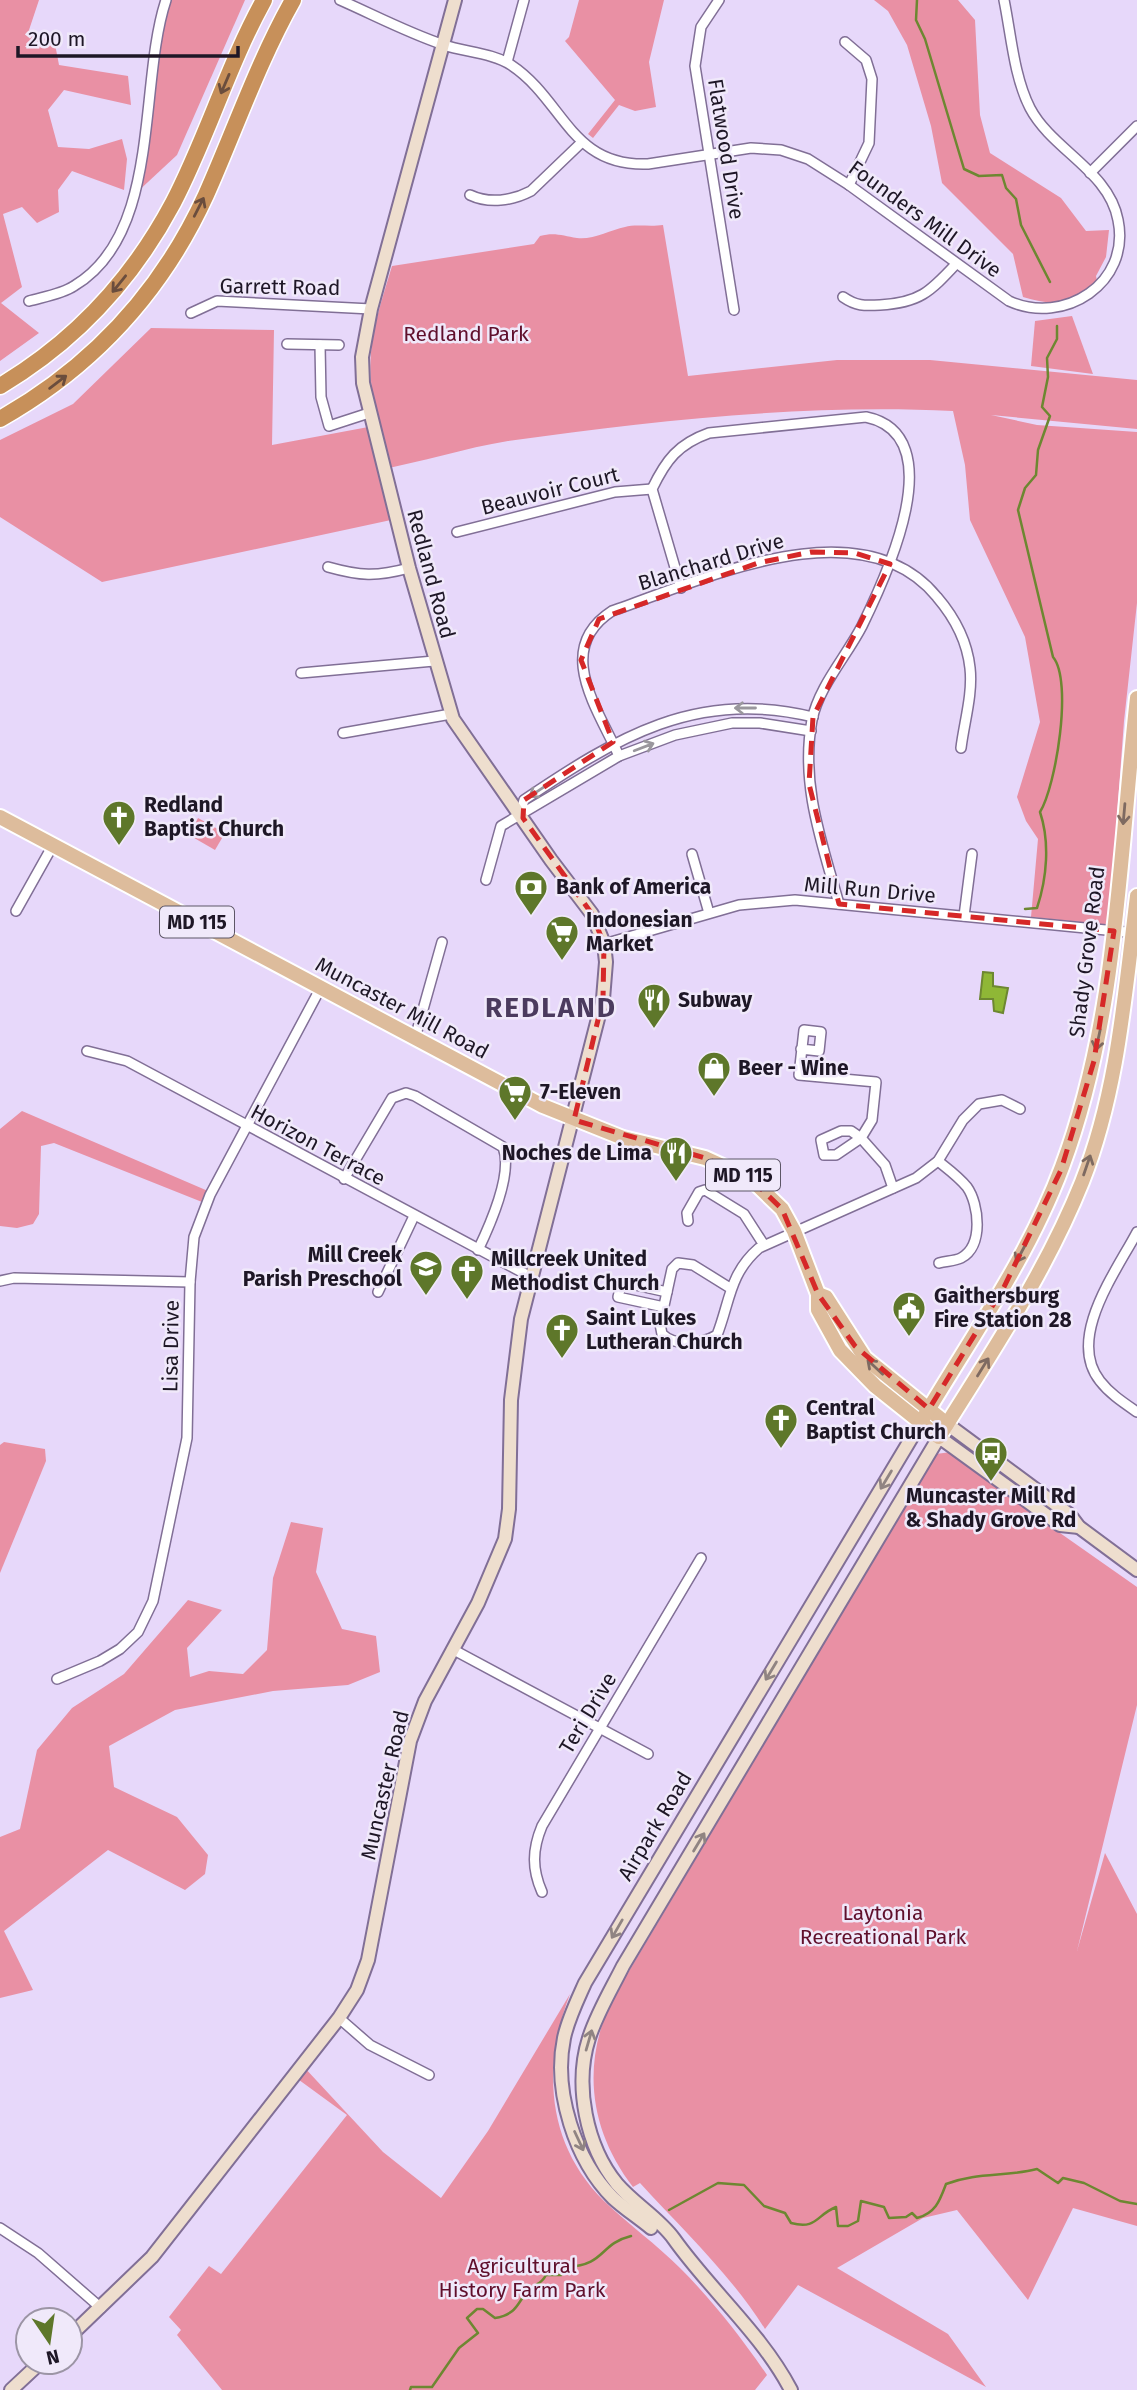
<svg xmlns="http://www.w3.org/2000/svg" width="1137" height="2390" viewBox="0 0 1137 2390" font-family="'Fira Sans',sans-serif">
<style>
.green{fill:#e990a4}
.water{fill:#8fb736;stroke:#6d8731;stroke-width:2}
.lines{fill:none;stroke-linecap:round;stroke-linejoin:round}
.stream{stroke:#6d8731;stroke-width:2.5}
.street-casing{stroke:#816f96;stroke-width:12}
.secondary-casing{stroke:#816f96;stroke-width:16}
.primary-casing{stroke:#fff;stroke-width:18}
.highway-casing{stroke:#fff;stroke-width:19}
.street{stroke:#fff;stroke-width:9}
.secondary{stroke:#eedece;stroke-width:12}
.primary{stroke:#ddbc9c;stroke-width:14}
.highway{stroke:#c7905a;stroke-width:16}
.oneway{stroke:#6a4d3d}
.oneway2{stroke:#9a979d}
.oneway3{stroke:#7e6a61}
.oneway4{stroke:#908482}
.marked{fill:none;stroke:#d62828;stroke-width:5;stroke-dasharray:14 9;stroke-linejoin:round}
.labels{text-anchor:middle;stroke-width:5;stroke-linejoin:round;paint-order:stroke}
.shield{fill:#f0e9fa;stroke:#5d5666;stroke-width:2}
.shield-label{font-size:19px;font-weight:bold;fill:#1e1726}
.street-label{font-size:21px;fill:#1e1726;stroke:#f0e9fa}
.park-label{font-size:21px;fill:#600f2c;stroke:#f0e9fa}
.poi-label{font-size:21px;font-weight:bold;fill:#1e1726;stroke:#f0e9fa;text-anchor:start}
.district-label{font-size:28px;font-weight:bold;letter-spacing:2px;fill:#4b3b5e;stroke:#f0e9fa}
</style>
<rect width="100%" height="100%" fill="#e7d8fa"/>
<!-- green -->
<g class="green">
<path d="M 0,0 L 39,0 L 29,30 L 55,44 L 59,65 L 128,76 L 131,105 L 64,90 L 48,110 L 58,147 L 89,149 L 122,139 L 127,159 L 124,190 L 72,171 L 58,190 L 59,212 L 37,223 L 22,207 L 3,214 L 22,287 L 1,303 L 39,333 L 0,361 Z"/>
<path d="M 166,0 L 245,0 L 177,155 L 134,195 Z"/>
<path d="M 579,0 L 664,0 L 649,62 L 656,107 L 635,111 L 619,105 L 593,138 L 588,134 L 615,100 L 565,41 L 569,37 Z"/>
<path d="M 874,0 L 958,0 L 975,20 L 980,115 L 990,153 L 1061,198 L 1086,231 L 1109,230 L 1106,257 L 1096,276 L 1097,281 C 1076,308 1050,305 1023,297 L 1013,254 L 942,183 L 931,126 L 907,45 L 888,11 Z"/>
<path d="M 663,225 L 688,376 L 837,360 L 930,360 L 1137,380 L 1137,429 L 991,415 L 1037,425 L 1137,432 L 1137,603 L 1124,721 L 1109,925 L 1031,917 L 1038,839 L 1026,821 L 1017,797 L 1040,722 L 1025,637 L 970,520 L 965,465 L 953,411 C 805,404 655,420 508,441 C 465,448 422,462 378,470 L 391,520 L 102,582 L 0,517 L 0,440 L 73,404 L 151,328 L 274,330 L 272,445 L 379,425 C 377,411 372,396 371,381 C 367,342 381,303 392,266 L 534,244 L 540,236 C 555,232 563,236 577,238 C 593,240 610,230 625,227 C 634,224 651,227 663,225 Z"/>
<path d="M 1072,316 L 1093,374 L 1031,366 L 1035,321 Z"/>
<path d="M 198,818 L 225,833 L 215,850 L 189,835 Z"/>
<path d="M 22,1111 L 208,1191 L 202,1202 L 54,1143 L 41,1146 L 39,1214 L 33,1224 L 17,1228 L 0,1226 L 0,1129 Z"/>
<path d="M 4,1442 L 45,1449 L 46,1461 L 0,1573 L 0,1445 Z"/>
<path d="M 951,1452 L 1003,1493 L 1137,1587 L 1137,1705 L 1077,1951 L 1105,1853 L 1137,1914 L 1137,2226 L 1073,2208 L 1028,2300 L 957,2210 L 923,2218 L 837,2268 L 948,2334 L 986,2387 L 798,2285 L 765,2329 C 731,2275 684,2231 640,2183 L 633,2187 C 589,2130 581,2063 613,1998 L 936,1454 Z"/>
<path d="M 291,1522 L 323,1528 L 316,1572 L 342,1629 L 376,1636 L 380,1672 L 348,1685 L 273,1691 L 175,1710 L 109,1746 L 114,1787 L 177,1817 L 208,1855 L 205,1874 L 185,1890 L 108,1850 L 4,1931 L 33,1990 L 0,1998 L 0,1837 L 20,1829 L 37,1750 L 72,1708 L 124,1674 L 188,1600 L 222,1610 L 187,1648 L 190,1677 L 209,1671 L 243,1674 L 267,1650 L 273,1578 Z"/>
<path d="M 570,1994 C 542,2067 546,2143 604,2201 C 628,2224 656,2244 680,2268 C 712,2300 741,2337 767,2375 L 755,2390 L 222,2390 L 177,2335 L 181,2330 L 169,2317 L 209,2266 L 221,2274 L 347,2115 L 295,2077 L 303,2066 L 383,2152 L 441,2198 L 488,2131 Z"/>
</g>
<!-- water -->
<path class="water" d="M 983,972 L 993,973 L 993,986 L 1008,988 L 1003,1013 L 994,1011 L 993,999 L 980,999 Z"/>
<g class="lines">
<!-- stream -->
<g class="stream">
<path d="M 917,0 L 916,20 L 925,39 L 964,169 L 979,176 L 1002,175 L 1006,188 L 1016,199 L 1021,225 L 1050,282"/>
<path d="M 1025,909 L 1037,908 C 1047,878 1050,842 1040,812 C 1056,786 1073,681 1053,657 L 1018,510 L 1025,488 L 1036,475 L 1038,450 L 1050,416 L 1042,407 L 1048,377 L 1047,358 L 1057,339 L 1057,326"/>
<path d="M 669,2210 L 718,2183 L 744,2185 L 764,2206 L 785,2213 L 791,2223 C 817,2230 816,2215 836,2207 L 838,2226 L 848,2226 L 858,2221 L 861,2201 L 884,2207 L 889,2218 L 906,2217 L 912,2213 L 917,2218 C 936,2213 940,2200 946,2184 C 977,2172 1006,2177 1037,2169 L 1058,2183 L 1063,2178 L 1084,2183 L 1120,2201 L 1137,2204"/>
<path d="M 410,2390 L 411,2387 L 432,2387 L 459,2348 L 478,2333 L 467,2318 L 477,2309 L 483,2309 L 495,2318 C 519,2314 517,2301 529,2290 C 536,2283 541,2285 546,2275 L 561,2275 L 567,2267 C 606,2265 599,2244 631,2236"/>
</g>
<defs>
<g id="street">
<path d="M 340,0 C 374,15 408,33 444,45 C 464,52 493,53 511,65 C 564,100 570,167 648,164 L 751,148 L 781,150 L 808,159 L 849,185 L 1009,301 C 1064,326 1131,283 1118,220 C 1109,171 1052,150 1030,108 C 1014,77 1011,34 1004,0"/>
<path d="M 719,0 L 701,27 L 695,66 L 734,310"/>
<path d="M 845,42 L 866,60 L 872,79 L 869,143 L 849,185"/>
<path d="M 507,62 L 524,0"/>
<path d="M 1090,173 L 1137,126"/>
<path d="M 470,195 C 489,204 512,201 531,191 L 581,143"/>
<path d="M 843,297 C 856,306 864,306 880,305 C 919,303 930,292 956,264"/>
<path d="M 29,301 C 43,297 62,294 74,286 C 162,234 138,84 166,0"/>
<path d="M 191,313 L 217,301 L 371,309"/>
<path d="M 287,344 L 339,345"/>
<path d="M 320,345 L 321,397 L 329,426 L 369,413"/>
<path d="M 457,532 L 615,492 L 652,489"/>
<path d="M 328,567 C 360,576 376,577 409,568"/>
<path d="M 681,588 L 652,489 C 666,460 678,444 709,433 L 866,417 C 953,435 886,577 862,626 C 846,657 819,686 812,720 C 800,784 822,843 839,904"/>
<path d="M 301,673 L 434,661"/>
<path d="M 343,733 L 451,714"/>
<path d="M 619,756 C 598,709 553,649 612,611 C 702,580 861,504 937,597 C 955,618 967,640 970,668 C 973,694 964,723 961,748"/>
<path d="M 520,814 L 524,800 C 616,738 697,688 813,717"/>
<path d="M 692,854 L 709,913"/>
<path d="M 486,880 L 501,826 L 619,756 L 675,735 L 732,723 L 760,723 L 811,731"/>
<path d="M 16,911 L 53,845"/>
<path d="M 964,916 L 972,854"/>
<path d="M 604,944 L 739,905 L 795,900 L 1137,933"/>
<path d="M 415,1038 L 442,942"/>
<path d="M 801,1049 L 819,1051 L 821,1032 L 804,1030 L 799,1075 L 876,1082 L 872,1120 L 861,1138 L 885,1165 L 893,1188"/>
<path d="M 87,1051 L 127,1061 L 531,1277"/>
<path d="M 841,1131 L 851,1131 L 861,1138 L 836,1155 L 824,1155 L 821,1140 Z"/>
<path d="M 938,1161 C 948,1169 959,1177 967,1187 C 979,1204 984,1246 961,1258 C 955,1261 946,1261 939,1263"/>
<path d="M 344,1179 L 392,1098 L 406,1093 L 415,1096 L 503,1147 C 513,1173 490,1225 478,1250"/>
<path d="M 688,1221 L 687,1213 L 699,1192 L 705,1190 L 744,1214 L 764,1245"/>
<path d="M 1137,1232 C 1116,1272 1066,1338 1100,1381 C 1110,1394 1124,1403 1137,1412"/>
<path d="M 0,1281 L 14,1278 L 190,1282"/>
<path d="M 730,1288 L 693,1265 L 678,1263 L 672,1269 L 660,1324 L 662,1334 C 675,1347 702,1344 717,1335 C 730,1302 729,1274 759,1248 L 916,1178 L 938,1161 L 963,1120 L 979,1104 L 1002,1100 L 1020,1109"/>
<path d="M 378,1292 L 414,1216"/>
<path d="M 664,1307 L 618,1297 L 622,1282 L 667,1292"/>
<path d="M 452,1649 L 648,1754"/>
<path d="M 57,1679 L 100,1661 L 120,1649 L 138,1632 L 153,1601 L 187,1438 L 190,1282 L 194,1237 L 210,1195 L 320,989"/>
<path d="M 542,1892 C 532,1869 532,1850 542,1826 L 701,1558"/>
<path d="M 339,2018 L 370,2045 L 429,2075"/>
<path d="M 0,2228 L 38,2253 L 101,2308"/>
</g>
<g id="secondary">
<path d="M 947,1424 L 1070,1515 L 1079,1527 L 1137,1570"/>
<path d="M 651,2228 C 639,2218 625,2209 613,2198 C 575,2160 553,2091 564,2038 C 568,2019 577,2001 585,1983 L 921,1422"/>
<path d="M 70,2336 L 152,2257 L 339,2018 L 357,1990 L 368,1960 L 410,1741 L 425,1701 L 478,1603 L 505,1539 L 509,1509 L 511,1400 L 521,1319 L 603,999 L 606,962 L 604,944 L 592,914 L 551,860 L 453,719 L 409,568 L 363,383 L 362,357 L 371,309 L 455,0"/>
<path d="M 11,2390 L 41,2362"/>
<path d="M 791,2390 C 761,2333 711,2291 674,2239 C 659,2218 634,2204 617,2184 C 586,2146 574,2085 589,2038 C 597,2013 611,1990 623,1966 L 939,1437 L 1060,1525 L 1079,1527"/>
</g>
<g id="primary">
<path d="M 0,817 L 543,1106 L 623,1138 L 705,1158 L 751,1179 L 782,1209 L 794,1231 L 818,1294 L 818,1310 L 840,1350 L 875,1386 L 939,1437 C 990,1355 1046,1272 1082,1182 C 1118,1091 1125,992 1137,896"/>
<path d="M 818,1294 L 826,1297 L 865,1358 L 947,1424"/>
<path d="M 921,1422 C 970,1339 1028,1258 1062,1167 C 1118,1017 1119,855 1137,698"/>
</g>
<g id="highway">
<path d="M 0,386 C 74,342 132,280 173,203 C 207,138 228,65 264,0"/>
<path d="M 0,419 C 92,367 162,291 206,195 C 235,130 258,62 293,0"/>
</g>
</defs>
<!-- street casing -->
<use href="#street" class="street-casing"/>
<!-- secondary casing -->
<use href="#secondary" class="secondary-casing"/>
<!-- primary casing -->
<use href="#primary" class="primary-casing"/>
<!-- highway casing -->
<use href="#highway" class="highway-casing"/>
<!-- street -->
<use href="#street" class="street"/>
<!-- secondary -->
<use href="#secondary" class="secondary"/>
<!-- primary -->
<use href="#primary" class="primary"/>
<!-- highway -->
<use href="#highway" class="highway"/>
</g>
<!-- one-way arrows -->
<defs><path id="oneway-shaft" d="M-6 0H5M1.5-3L5.5 0L1.5 3" fill="none" stroke-width="1.6" stroke-linecap="round" stroke-linejoin="round" transform="scale(1.75)"/></defs>
<g class="oneway">
<use href="#oneway-shaft" transform="translate(225 84) rotate(113)"/>
<use href="#oneway-shaft" transform="translate(199 207) rotate(-63)"/>
<use href="#oneway-shaft" transform="translate(119 284) rotate(129)"/>
<use href="#oneway-shaft" transform="translate(58 382) rotate(-37)"/>
</g>
<g class="oneway2">
<use href="#oneway-shaft" transform="translate(745 708) rotate(-180)"/>
<use href="#oneway-shaft" transform="translate(644 747) rotate(-21)"/>
<use href="#oneway-shaft" transform="translate(538 791) rotate(146)"/>
</g>
<g class="oneway3">
<use href="#oneway-shaft" transform="translate(1124 814) rotate(95)"/>
<use href="#oneway-shaft" transform="translate(1098 1040) rotate(102)"/>
<use href="#oneway-shaft" transform="translate(1087 1165) rotate(-71)"/>
<use href="#oneway-shaft" transform="translate(1021 1253) rotate(118)"/>
<use href="#oneway-shaft" transform="translate(875 1367) rotate(-137)"/>
<use href="#oneway-shaft" transform="translate(983 1367) rotate(-58)"/>
</g>
<g class="oneway4">
<use href="#oneway-shaft" transform="translate(886 1480) rotate(121)"/>
<use href="#oneway-shaft" transform="translate(771 1671) rotate(121)"/>
<use href="#oneway-shaft" transform="translate(699 1842) rotate(-59)"/>
<use href="#oneway-shaft" transform="translate(617 1929) rotate(120)"/>
<use href="#oneway-shaft" transform="translate(589 2040) rotate(-74)"/>
<use href="#oneway-shaft" transform="translate(579 2141) rotate(65)"/>
</g>
<!-- marked area -->
<path class="marked" d="M 811,552 L 855,553 L 890,564 L 813,717 L 809,784 L 839,904 L 1114,931 L 1094,1061 L 1061,1170 L 1004,1287 L 929,1409 L 855,1346 L 818,1294 L 782,1209 L 751,1179 L 705,1158 L 574,1120 L 603,999 L 604,944 L 592,914 L 523,818 L 524,800 L 613,742 L 581,660 L 599,619 L 758,563 Z"/>
<!-- icons -->
<defs>
<symbol id="church-pin" viewBox="-11 -11 22 30"><path d="M0 17L-7.5 6A9.5 9.5 0 1 1 7.5 6Z" fill="#5e772a" stroke="#f0e9fa"/><path d="M-1.2-6h2.4v3.5h3.3v2.4h-3.3V6h-2.4V-.1h-3.3v-2.4h3.3Z" fill="#fff"/></symbol>
<symbol id="bank-pin" viewBox="-11 -11 22 30"><path d="M0 17L-7.5 6A9.5 9.5 0 1 1 7.5 6Z" fill="#5e772a" stroke="#f0e9fa"/><path d="M-6-4H6V4H-6ZM0-2.3a2.3 2.3 0 1 0 0 4.6a2.3 2.3 0 1 0 0-4.6Z" fill="#fff"/></symbol>
<symbol id="supermarket-pin" viewBox="-11 -11 22 30"><path d="M0 17L-7.5 6A9.5 9.5 0 1 1 7.5 6Z" fill="#5e772a" stroke="#f0e9fa"/><path d="M-6-5.5h2.5l.6 2H6L4.5 2H-2.5L-4.4-4H-6ZM-1.5 3.2a1.3 1.3 0 1 0 .1 0ZM3 3.2a1.3 1.3 0 1 0 .1 0Z" fill="#fff"/></symbol>
<symbol id="restaurant-pin" viewBox="-11 -11 22 30"><path d="M0 17L-7.5 6A9.5 9.5 0 1 1 7.5 6Z" fill="#5e772a" stroke="#f0e9fa"/><path d="M-5-6h1v4h1v-4h1v4h1v-4h1v5L-1.5 .5V6h-2V.5L-5-1ZM5-6V6H3V1.5H1.5Q1.5-4 5-6Z" fill="#fff"/></symbol>
<symbol id="shop-pin" viewBox="-11 -11 22 30"><path d="M0 17L-7.5 6A9.5 9.5 0 1 1 7.5 6Z" fill="#5e772a" stroke="#f0e9fa"/><path d="M-5-2.5h2.3a2.7 3.5 0 0 1 5.4 0H5L5.5 6h-11ZM-1.5-2.5h3a1.5 2.3 0 0 0-3 0Z" fill="#fff"/></symbol>
<symbol id="school-pin" viewBox="-11 -11 22 30"><path d="M0 17L-7.5 6A9.5 9.5 0 1 1 7.5 6Z" fill="#5e772a" stroke="#f0e9fa"/><path d="M0-5L7-2L0 1L-7-2ZM-4 1L0 2.5L4 1V4Q0 6-4 4Z" fill="#fff"/></symbol>
<symbol id="civic-pin" viewBox="-11 -11 22 30"><path d="M0 17L-7.5 6A9.5 9.5 0 1 1 7.5 6Z" fill="#5e772a" stroke="#f0e9fa"/><path d="M-.6-6.5H3V-4.5H.6V-3L4-1V1h2V6H-6V1h2V-1L-.6-3ZM-1.2 2.5V6h2.4V2.5Z" fill="#fff"/></symbol>
<symbol id="bus-pin" viewBox="-11 -11 22 30"><path d="M0 17L-7.5 6A9.5 9.5 0 1 1 7.5 6Z" fill="#5e772a" stroke="#f0e9fa"/><path d="M-5-6H5V4H4V6H2V4H-2V6H-4V4H-5ZM-3.5-4V0h7V-4ZM-3.5 1.2v1.5H-2V1.2ZM2 1.2v1.5H3.5V1.2Z" fill="#fff"/></symbol>
</defs>
<g fill-rule="evenodd">
<use href="#church-pin" x="100" y="798" width="38" height="52"/>
<use href="#bank-pin" x="512" y="868" width="38" height="52"/>
<use href="#supermarket-pin" x="543" y="913" width="38" height="52"/>
<use href="#restaurant-pin" x="635" y="981" width="38" height="52"/>
<use href="#shop-pin" x="695" y="1049" width="38" height="52"/>
<use href="#supermarket-pin" x="496" y="1073" width="38" height="52"/>
<use href="#restaurant-pin" x="657" y="1134" width="38" height="52"/>
<use href="#school-pin" x="407" y="1248" width="38" height="52"/>
<use href="#church-pin" x="448" y="1252" width="38" height="52"/>
<use href="#civic-pin" x="890" y="1289" width="38" height="52"/>
<use href="#church-pin" x="543" y="1311" width="38" height="52"/>
<use href="#church-pin" x="762" y="1401" width="38" height="52"/>
<use href="#bus-pin" x="972" y="1434" width="38" height="52"/>
</g>
<g class="labels">
<!-- shield labels -->
<g class="shield">
<rect x="160" y="906.5" width="74" height="31" rx="5"/>
<rect x="706" y="1159.5" width="74" height="31" rx="5"/>
</g>
<g class="shield-label">
<text x="197" y="929">MD 115</text>
<text x="743" y="1182">MD 115</text>
</g>
<!-- street labels -->
<g class="street-label">
<text transform="translate(726 149) rotate(81)" y="7">Flatwood Drive</text>
<text transform="translate(925 219) rotate(36)" y="7">Founders Mill Drive</text>
<text transform="translate(280 287) rotate(1)" y="7">Garrett Road</text>
<text transform="translate(550 491) rotate(-14)" y="7">Beauvoir Court</text>
<text transform="translate(711 562) rotate(-17)" y="7">Blanchard Drive</text>
<text transform="translate(431 574) rotate(75)" y="7">Redland Road</text>
<text transform="translate(870 890) rotate(5)" y="7">Mill Run Drive</text>
<text transform="translate(1087 952) rotate(-83)" y="7">Shady Grove Road</text>
<text transform="translate(402 1008) rotate(28)" y="7">Muncaster Mill Road</text>
<text transform="translate(318 1145) rotate(28)" y="7">Horizon Terrace</text>
<text transform="translate(171 1346) rotate(-89)" y="7">Lisa Drive</text>
<text transform="translate(588 1713) rotate(-59)" y="7">Teri Drive</text>
<text transform="translate(385 1785) rotate(-77)" y="7">Muncaster Road</text>
<text transform="translate(655 1826) rotate(-59)" y="7">Airpark Road</text>
</g>
<!-- park labels -->
<g class="park-label">
<text x="466" y="341">Redland Park</text>
<text x="883" y="1920">Laytonia<tspan x="883" dy="24">Recreational Park</tspan></text>
<text x="522" y="2273">Agricultural<tspan x="522" dy="24">History Farm Park</tspan></text>
</g>
<!-- poi labels -->
<g class="poi-label">
<text x="144" y="812">Redland<tspan x="144" dy="24">Baptist Church</tspan></text>
<text x="556" y="894">Bank of America</text>
<text x="586" y="927">Indonesian<tspan x="586" dy="24">Market</tspan></text>
<text x="678" y="1007">Subway</text>
<text x="738" y="1075">Beer - Wine</text>
<text x="540" y="1099">7-Eleven</text>
<text x="652" y="1160" text-anchor="end">Noches de Lima</text>
<text x="402" y="1262" text-anchor="end">Mill Creek<tspan x="402" dy="24">Parish Preschool</tspan></text>
<text x="491" y="1266">Millcreek United<tspan x="491" dy="24">Methodist Church</tspan></text>
<text x="934" y="1303">Gaithersburg<tspan x="934" dy="24">Fire Station 28</tspan></text>
<text x="586" y="1325">Saint Lukes<tspan x="586" dy="24">Lutheran Church</tspan></text>
<text x="806" y="1415">Central<tspan x="806" dy="24">Baptist Church</tspan></text>
<text x="991" y="1503" text-anchor="middle">Muncaster Mill Rd<tspan x="991" dy="24">&amp; Shady Grove Rd</tspan></text>
</g>
<!-- district labels -->
<g class="district-label">
<text x="551" y="1017">REDLAND</text>
</g>
</g>
<!-- north arrow -->
<g transform="translate(49 2341) rotate(167)"><circle r="33" fill="#f0e9fa" stroke="#9c95a5" stroke-width="2"/>
<path d="M0-5L12 26L0 18L-12 26Z" fill="#5e772a"/>
<text y="-10" font-size="19" font-weight="bold" text-anchor="middle" fill="#1e1726">N</text>
</g>
<!-- scale -->
<path d="M18 46v10h220v-10" fill="none" stroke="#1e1726" stroke-width="3.5"/>
<text x="28" y="46" font-size="21" fill="#1e1726" stroke="#f0e9fa" stroke-width="5" paint-order="stroke">200 m</text>
</svg>
